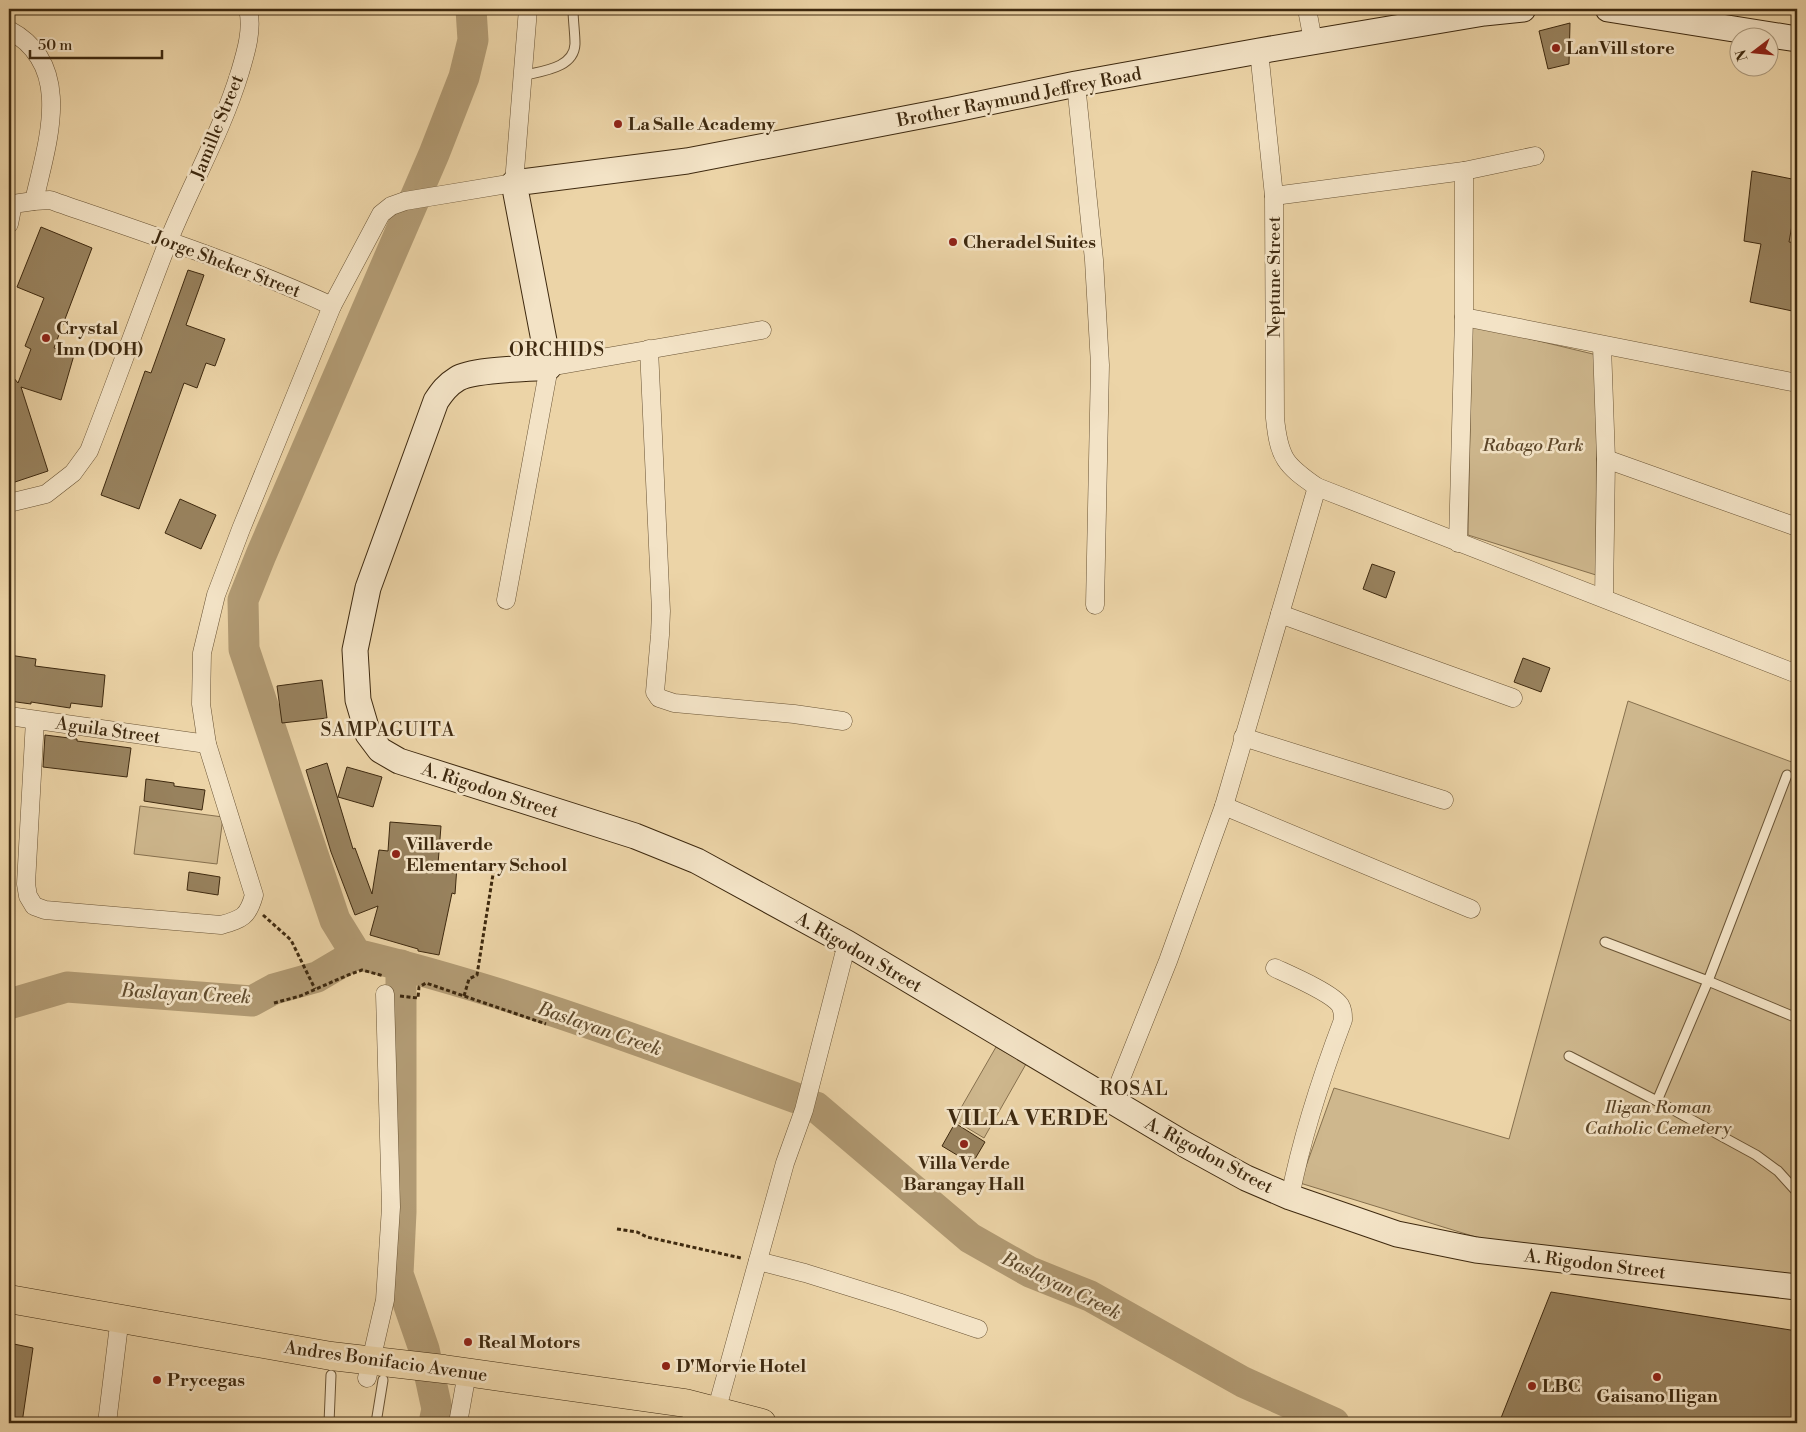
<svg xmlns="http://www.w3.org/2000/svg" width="1806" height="1432" viewBox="0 0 1806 1432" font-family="'Libre Bodoni',serif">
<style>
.green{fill:#ceb78d;stroke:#86704e}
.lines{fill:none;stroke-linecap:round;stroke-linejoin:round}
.river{stroke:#b19a73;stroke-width:31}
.building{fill:#98825e;stroke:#3e290f}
.lane-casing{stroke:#6a5435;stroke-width:11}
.street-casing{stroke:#6a5435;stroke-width:19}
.secondary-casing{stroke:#3e290f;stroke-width:27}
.highway-casing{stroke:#3e290f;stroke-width:29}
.path{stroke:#3e290f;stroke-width:3;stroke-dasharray:4 2.5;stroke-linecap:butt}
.lane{stroke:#f3e3c6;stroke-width:9}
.street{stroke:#f3e3c6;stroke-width:18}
.secondary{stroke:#f3e3c6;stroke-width:25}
.highway{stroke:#ecd4a7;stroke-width:28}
.poi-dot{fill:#8f2418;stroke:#f3e3c6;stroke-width:2}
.labels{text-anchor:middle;stroke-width:5;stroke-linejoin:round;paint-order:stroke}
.poi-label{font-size:18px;font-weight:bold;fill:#3e290f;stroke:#f3e3c6;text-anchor:start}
.street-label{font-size:18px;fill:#3e290f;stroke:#f3e3c6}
.park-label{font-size:18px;font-style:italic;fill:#5b4528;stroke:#f3e3c6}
.neighbourhood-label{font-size:19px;letter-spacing:1px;fill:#3e290f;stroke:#f3e3c6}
.water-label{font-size:19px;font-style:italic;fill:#604b2d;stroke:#f3e3c6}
.district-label{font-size:22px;font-weight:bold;letter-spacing:1px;fill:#3e290f;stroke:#f3e3c6}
</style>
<rect width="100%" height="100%" fill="#ecd4a7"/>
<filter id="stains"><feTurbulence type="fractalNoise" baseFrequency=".004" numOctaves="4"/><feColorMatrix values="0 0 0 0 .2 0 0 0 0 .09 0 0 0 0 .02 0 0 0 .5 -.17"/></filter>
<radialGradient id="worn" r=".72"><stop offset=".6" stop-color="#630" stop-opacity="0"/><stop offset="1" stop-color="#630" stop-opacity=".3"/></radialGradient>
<!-- green -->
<g class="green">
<path d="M 1472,325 L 1597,355 L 1596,575 L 1468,535 Z"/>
<path d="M 1628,701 L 1797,764 L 1797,1276 L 1492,1242 L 1300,1183 L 1334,1088 L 1509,1139 Z"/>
<path d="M 140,806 L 223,817 L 217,864 L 134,854 Z"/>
<path d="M 996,1047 L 1026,1064 L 984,1138 L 954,1120 Z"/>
</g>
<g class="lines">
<!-- river -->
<g class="river">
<path d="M 471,9 L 473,40 L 464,77 L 434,154 L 261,555 L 243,600 L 244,649 L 335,920 L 356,954 C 506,990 651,1045 796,1098"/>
<path d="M 401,965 L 401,1212 L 398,1274 L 424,1349 L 437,1409 L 434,1423"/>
<path d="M 9,1004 L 67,987 L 252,1001 L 274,989 L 317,977 L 356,954"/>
<path d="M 816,1107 L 970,1238 L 1030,1272 L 1090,1296 L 1243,1382 L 1334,1423"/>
</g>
</g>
<!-- building -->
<g class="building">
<path d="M 1570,23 L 1569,64 L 1548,69 L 1539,31 Z"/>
<path d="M 1752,171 L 1797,180 L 1797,197 L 1789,242 L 1797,243 L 1797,312 L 1750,302 L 1761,244 L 1744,241 Z"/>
<path d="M 41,227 L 92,248 L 54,348 L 74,355 L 61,400 L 21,387 L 48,471 L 9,484 L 9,372 L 18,383 L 31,349 L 25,346 L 44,298 L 17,287 Z"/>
<path d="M 188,270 L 204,275 L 186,325 L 225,339 L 215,366 L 206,363 L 197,388 L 184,383 L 139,509 L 101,495 L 145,371 L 151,373 Z"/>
<path d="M 180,499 L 216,515 L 201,549 L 165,533 Z"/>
<path d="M 1372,564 L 1395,572 L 1386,598 L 1363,589 Z"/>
<path d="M 9,655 L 36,659 L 35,666 L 105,675 L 102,707 L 71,703 L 70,708 L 31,702 L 31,704 L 9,701 Z"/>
<path d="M 1523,658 L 1550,668 L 1541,692 L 1514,682 Z"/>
<path d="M 322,680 L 327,718 L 282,723 L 277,686 Z"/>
<path d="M 45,735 L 77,739 L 77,741 L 131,748 L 127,777 L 43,767 Z"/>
<path d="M 327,763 L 353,849 L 355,848 L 372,894 L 379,850 L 388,851 L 390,822 L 441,826 L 438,864 L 457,866 L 455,894 L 452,893 L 439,955 L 418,951 L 418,949 L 370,935 L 378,906 L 355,915 L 331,852 L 306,770 Z"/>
<path d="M 347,767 L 382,777 L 373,807 L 338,797 Z"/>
<path d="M 146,779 L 174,783 L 174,786 L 205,790 L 202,810 L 144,801 Z"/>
<path d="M 189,872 L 220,877 L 218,895 L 187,890 Z"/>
<path d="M 955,1123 L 985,1142 L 972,1164 L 942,1146 Z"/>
<path d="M 1551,1292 L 1797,1331 L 1797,1423 L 1499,1423 Z"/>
<path d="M 9,1343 L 33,1348 L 22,1423 L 9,1423 Z"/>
</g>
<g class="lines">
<defs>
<g id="lane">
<path d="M 522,76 C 540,71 574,69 575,44 C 575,33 573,20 573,9"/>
<path d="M 1605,942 L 1708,981 L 1787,775"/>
<path d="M 1569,1056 L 1657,1101 L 1756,1155 L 1778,1171 L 1797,1192"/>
<path d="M 1657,1101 L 1708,981 L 1797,1018"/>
<path d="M 329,1423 L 331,1375"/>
<path d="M 376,1423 L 383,1380"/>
</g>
<g id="street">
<path d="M 1307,9 L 1313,41"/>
<path d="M 9,30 C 75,65 47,143 34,201"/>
<path d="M 1259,51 L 1274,196 L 1275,418 C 1279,458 1285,465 1317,487 L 1797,674"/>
<path d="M 1076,84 L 1094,260 L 1100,365 L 1095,605"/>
<path d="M 1274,196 L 1464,171 L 1535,156"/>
<path d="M 9,224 L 13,204 L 34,201 L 50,200 C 145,233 241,264 332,306 L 381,214 L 391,206 L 405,201 L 514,183 L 528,9"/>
<path d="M 1464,317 L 1797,383"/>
<path d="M 1602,346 L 1606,459 L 1604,598"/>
<path d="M 649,349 L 661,611 L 660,635 L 655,692 L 659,698 L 674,703 L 794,714 L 843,721"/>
<path d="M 1606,459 L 1797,527"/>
<path d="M 9,503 L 46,494 L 73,473 L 89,451 C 116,382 141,311 168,242 C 191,185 222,131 240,72 C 246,52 253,29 248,9"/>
<path d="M 1458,543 L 1464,317 L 1464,171"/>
<path d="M 506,600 L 549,367 L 762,330"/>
<path d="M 1280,614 L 1513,698"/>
<path d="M 9,716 L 207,744"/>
<path d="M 35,720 L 26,884 L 28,896 L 34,906 L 45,910 L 221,925 C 242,919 248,917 254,895 L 207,744 L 201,704 L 202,653 L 216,595 L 241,529 L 332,306"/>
<path d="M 1243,737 L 1444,800"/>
<path d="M 1224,806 L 1471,909"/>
<path d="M 1275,968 C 1290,975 1332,993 1340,1005 C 1343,1010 1343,1014 1343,1020 C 1321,1078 1302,1136 1290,1197"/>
<path d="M 1112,1101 L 1168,961 L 1224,806 L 1317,487"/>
<path d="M 758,1261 L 805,1273 L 898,1302 L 978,1329"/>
<path d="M 367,1378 L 385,1300 L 391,1207 L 385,994"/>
<path d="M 714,1419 L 785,1163 L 804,1110 L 847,943"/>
<path d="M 107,1423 L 118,1333"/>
<path d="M 458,1423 L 467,1373"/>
</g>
<g id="secondary">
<path d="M 1523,9 L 1484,13 L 1259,51 L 1076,84 L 951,110 L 687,161 L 514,183 L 549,367 C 528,369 473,369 457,379 C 447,385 442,392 436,401 L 368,588 L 355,650 L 358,700 L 368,734 L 380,750 L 399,761 L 635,836 L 697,861 L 847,943 L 1186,1145 L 1246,1178 L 1290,1197 L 1397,1234 L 1476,1250 L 1797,1287"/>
<path d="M 1608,9 L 1797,39"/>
</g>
<path id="highway" d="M 9,1299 L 331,1356 L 444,1369 L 685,1403 L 762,1423"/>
</defs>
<!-- lane casing -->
<use href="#lane" class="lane-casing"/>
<!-- street casing -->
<use href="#street" class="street-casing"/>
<!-- secondary casing -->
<use href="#secondary" class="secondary-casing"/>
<!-- highway casing -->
<use href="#highway" class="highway-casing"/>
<!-- path -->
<g class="path">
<path d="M 263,915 L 291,940 L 315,989"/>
<path d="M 400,996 L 418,998 L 419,987 L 426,983 L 546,1024"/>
<path d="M 464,996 L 469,979 L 477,975 L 494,868"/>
<path d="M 274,1003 L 300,996 L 348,975 L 362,970 L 384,976"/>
<path d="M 617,1229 L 637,1232 L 647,1237 L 741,1258"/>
</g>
<!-- lane -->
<use href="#lane" class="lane"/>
<!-- street -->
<use href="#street" class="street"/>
<!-- secondary -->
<use href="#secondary" class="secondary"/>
<!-- highway -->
<use href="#highway" class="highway"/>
</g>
<!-- markers -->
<g class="poi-dot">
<circle cx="1556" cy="48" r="5"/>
<circle cx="618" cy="124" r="5"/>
<circle cx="953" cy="242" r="5"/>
<circle cx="46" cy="338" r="5"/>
<circle cx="396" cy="854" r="5"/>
<circle cx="964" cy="1144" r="5"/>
<circle cx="468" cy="1342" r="5"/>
<circle cx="666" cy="1366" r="5"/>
<circle cx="1657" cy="1377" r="5"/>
<circle cx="157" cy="1380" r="5"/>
<circle cx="1532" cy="1386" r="5"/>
</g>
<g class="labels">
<!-- poi labels -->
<g class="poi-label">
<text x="1566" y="54">LanVill store</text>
<text x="628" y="130">La Salle Academy</text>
<text x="963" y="248">Cheradel Suites</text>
<text x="56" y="334">Crystal<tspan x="56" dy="21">Inn (DOH)</tspan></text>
<text x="406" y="850">Villaverde<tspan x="406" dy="21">Elementary School</tspan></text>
<text x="964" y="1169" text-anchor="middle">Villa Verde<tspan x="964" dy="21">Barangay Hall</tspan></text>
<text x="478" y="1348">Real Motors</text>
<text x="676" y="1372">D'Morvie Hotel</text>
<text x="167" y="1386">Prycegas</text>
<text x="1542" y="1392">LBC</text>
<text x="1657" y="1402" text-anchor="middle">Gaisano Iligan</text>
</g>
<!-- street labels -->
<g class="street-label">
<text transform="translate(1019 97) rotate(-11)" y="6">Brother Raymund Jeffrey Road</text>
<text transform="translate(217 127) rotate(-68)" y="6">Jamille Street</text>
<text transform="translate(227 264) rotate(21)" y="6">Jorge Sheker Street</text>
<text transform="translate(1274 277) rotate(-90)" y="6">Neptune Street</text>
<text transform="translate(108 730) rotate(8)" y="6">Aguila Street</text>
<text transform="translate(490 790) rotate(18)" y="6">A. Rigodon Street</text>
<text transform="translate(859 952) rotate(30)" y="6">A. Rigodon Street</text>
<text transform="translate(1209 1155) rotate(28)" y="6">A. Rigodon Street</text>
<text transform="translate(1595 1264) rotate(7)" y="6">A. Rigodon Street</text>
<text transform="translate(386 1361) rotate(8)" y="6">Andres Bonifacio Avenue</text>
</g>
<!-- park labels -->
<g class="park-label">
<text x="1533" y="451">Rabago Park</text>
<text x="1658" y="1113">Iligan Roman<tspan x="1658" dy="21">Catholic Cemetery</tspan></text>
</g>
<!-- neighbourhood labels -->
<g class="neighbourhood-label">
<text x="557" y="356">ORCHIDS</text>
<text x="388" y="736">SAMPAGUITA</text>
<text x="1134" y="1095">ROSAL</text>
</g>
<!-- water labels -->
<g class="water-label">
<text transform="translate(186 993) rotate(3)" y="7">Baslayan Creek</text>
<text transform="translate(600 1028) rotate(19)" y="7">Baslayan Creek</text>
<text transform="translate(1062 1285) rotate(26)" y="7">Baslayan Creek</text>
</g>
<!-- district labels -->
<g class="district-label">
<text x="1028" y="1125">VILLA VERDE</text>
</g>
</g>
<!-- margin -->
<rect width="1806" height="1432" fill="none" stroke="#ecd4a7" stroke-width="30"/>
<rect x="10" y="10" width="1786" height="1412" fill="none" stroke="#3e290f" stroke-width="2.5"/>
<rect x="15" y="15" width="1776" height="1402" fill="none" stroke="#3e290f"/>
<!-- north arrow -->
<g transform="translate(1754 52) rotate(254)"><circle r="24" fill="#f3e3c6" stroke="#ab997d"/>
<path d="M0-4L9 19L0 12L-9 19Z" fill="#8f2418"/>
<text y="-8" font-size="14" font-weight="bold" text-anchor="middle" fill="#3e290f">N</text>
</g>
<!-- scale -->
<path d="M30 50v8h132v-8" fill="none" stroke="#3e290f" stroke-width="2.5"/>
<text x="38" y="50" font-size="15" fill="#3e290f" stroke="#f3e3c6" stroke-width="4" paint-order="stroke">50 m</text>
<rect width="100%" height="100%" filter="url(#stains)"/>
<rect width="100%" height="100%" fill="url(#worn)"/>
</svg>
